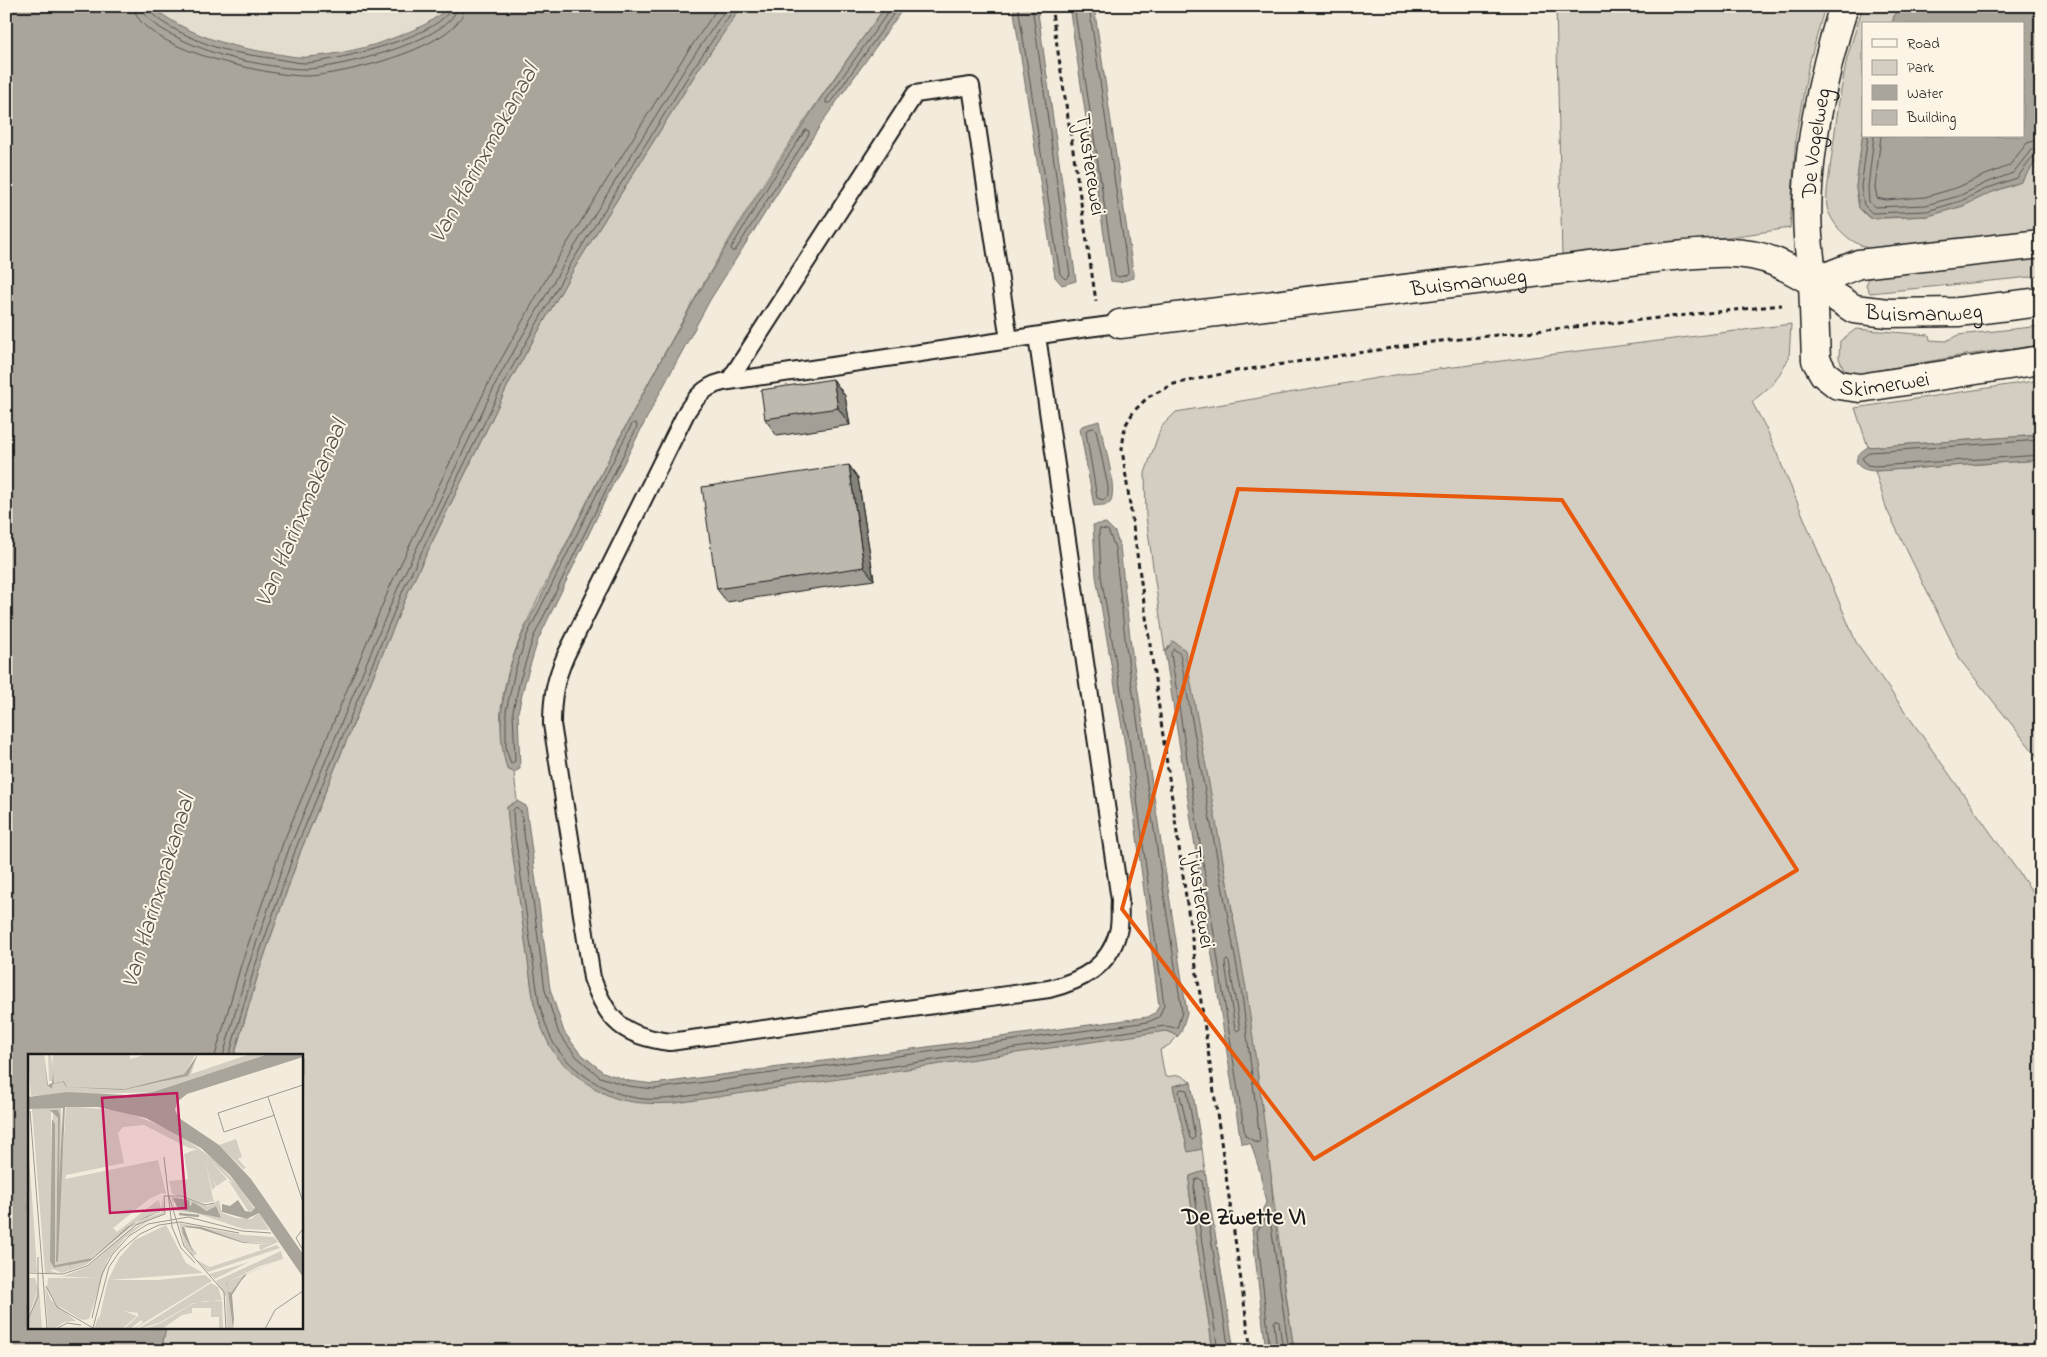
<svg xmlns="http://www.w3.org/2000/svg" width="2047" height="1357" viewBox="0 0 2047 1357" font-family="'Indie Flower',sans-serif">
<style>
.built{fill:#e3ddcf}
.green{fill:#d3cec1;stroke:#78756e}
.water{fill:#aaa59b;stroke:#716e68}
.lines{fill:none;stroke-linecap:round;stroke-linejoin:round}
.shore{stroke:#55534f;stroke-width:1}
.service-casing{stroke:#1c1c1c;stroke-width:20}
.minor-casing{stroke:#1c1c1c;stroke-width:31}
.tertiary-casing{stroke:#1c1c1c;stroke-width:31}
.path{stroke:#1c1c1c;stroke-width:3;stroke-dasharray:5 4;stroke-linecap:butt}
.service{stroke:#fcf5e5;stroke-width:16}
.minor{stroke:#fcf5e5;stroke-width:28}
.tertiary{stroke:#fcf5e5;stroke-width:28}
.wall{fill:#a39f96;stroke:#1c1c1c}
.shaded-wall{fill:#85827a;stroke:#1c1c1c}
.building{fill:#beb9ae;stroke:#1c1c1c}
.marked{fill:none;stroke:#e8590c;stroke-width:4;stroke-linejoin:round}
.labels{text-anchor:middle;stroke-width:4;stroke-linejoin:round;paint-order:stroke}
.street-label{font-size:22px;fill:#1c1c1c;stroke:#fcf5e5}
.water-label{font-size:24px;font-style:italic;fill:#55534f;stroke:#fcf5e5}
.neighbourhood-label{font-size:24px;font-weight:bold;fill:#1c1c1c;stroke:#fcf5e5}
.inset-river{fill:none;stroke:#aaa59b;stroke-width:2.5}
.inset-road{fill:none;stroke:#9d9990;stroke-width:1}
.view{fill:#c2185b;fill-opacity:0.15;stroke:#c2185b;stroke-width:2.5}
.inset-edge{fill:none;stroke:#1c1c1c;stroke-width:2.5}
</style>
<rect width="100%" height="100%" fill="#f3ecdd"/>
<filter id="ink" filterUnits="userSpaceOnUse"><feTurbulence type="fractalNoise" baseFrequency=".02" numOctaves="2"/><feDisplacementMap in="SourceGraphic" scale="10" xChannelSelector="R" yChannelSelector="G"/><feConvolveMatrix kernelMatrix="1 2 1 2 8 2 1 2 1" color-interpolation-filters="sRGB"/></filter>
<g filter="url(#ink)">
<!-- built -->
<path class="built" d="M 151,6 L 448,6 L 443,12 L 418,28 L 384,42 L 348,51 L 306,58 L 258,51 L 216,42 L 169,21 Z"/>
<!-- green -->
<g class="green">
<path d="M 742,6 L 886,6 C 844,63 803,121 765,181 C 694,294 631,412 572,532 C 545,587 508,646 501,709 C 499,726 505,751 507,769 L 514,772 L 517,801 L 507,807 L 534,1004 L 598,1090 L 1166,1031 L 1178,1036 L 1169,1045 L 1160,1050 L 1165,1077 L 1180,1075 L 1191,1082 L 1173,1086 L 1188,1151 L 1202,1149 L 1205,1171 L 1190,1176 L 1189,1189 L 1213,1351 L 161,1351 L 166,1328 L 301,1328 L 301,1056 L 234,1056 L 259,971 L 301,850 L 409,590 L 510,381 L 575,267 L 696,73 Z"/>
<path d="M 1556,6 L 1825,6 L 1808,68 L 1796,135 L 1790,228 L 1737,236 L 1562,257 Z"/>
<path d="M 1863,6 L 1897,6 L 1892,24 L 1863,24 L 1863,131 L 1856,187 L 1859,208 L 1869,218 L 1886,218 L 1928,216 L 1963,206 L 1990,193 L 2021,182 L 2041,155 L 2041,233 L 1879,251 C 1855,247 1834,231 1827,207 C 1826,202 1827,196 1827,191 L 1839,101 L 1847,58 Z"/>
<path d="M 2041,254 L 2041,276 L 1870,293 L 1866,285 L 1869,278 L 1888,273 L 1915,272 L 1919,268 Z"/>
<path d="M 1791,324 L 1789,358 L 1774,383 L 1752,402 L 1767,430 L 1856,642 L 2041,904 L 2041,1351 L 1294,1351 C 1268,1168 1250,983 1211,802 C 1200,749 1183,697 1169,645 L 1165,652 L 1146,517 L 1145,473 L 1161,427 L 1176,412 L 1407,373 Z"/>
<path d="M 2041,326 L 2041,345 L 1965,355 L 1858,374 L 1844,370 L 1839,358 L 1840,341 L 1856,329 L 1929,335 L 1930,340 L 1946,341 L 1958,335 Z"/>
<path d="M 2041,380 L 2041,435 L 1868,447 L 1855,408 Z"/>
<path d="M 2041,460 L 2041,761 L 1961,661 L 1887,510 L 1875,471 Z"/>
</g>
<!-- water -->
<g class="water">
<path d="M 6,6 L 151,6 C 188,36 230,47 277,54 C 286,55 297,58 307,57 C 336,55 369,48 396,37 C 414,30 435,22 448,6 L 742,6 L 696,73 L 575,267 L 510,381 L 409,590 L 301,850 L 259,971 L 234,1056 L 29,1056 L 29,1328 L 166,1328 L 161,1351 L 6,1351 Z"/>
<path d="M 886,6 L 905,6 L 825,118 L 710,300 L 657,398 L 606,498 L 538,640 L 525,682 L 518,712 L 520,769 L 514,772 L 507,769 C 497,735 501,705 509,671 C 516,646 528,622 540,599 C 554,569 569,539 584,509 C 670,333 770,164 886,6 Z"/>
<path d="M 1013,6 L 1037,6 L 1076,281 L 1062,285 L 1055,277 Z"/>
<path d="M 1069,6 L 1094,6 L 1134,278 L 1119,282 L 1111,281 Z"/>
<path d="M 1897,6 L 2041,6 L 2041,155 L 2021,182 L 1990,193 L 1963,206 L 1928,216 L 1870,218 L 1859,208 L 1856,187 L 1863,131 L 1863,136 L 2023,136 L 2023,24 L 1892,24 Z"/>
<path d="M 1099,421 C 1102,435 1120,495 1109,503 C 1105,506 1098,505 1094,506 L 1080,429 L 1082,426 Z"/>
<path d="M 2041,435 L 2041,460 L 1875,471 C 1855,470 1849,458 1868,447 Z"/>
<path d="M 1106,523 L 1115,532 L 1120,547 L 1131,646 L 1187,1013 L 1181,1032 L 1178,1036 L 1166,1031 L 676,1103 C 657,1104 640,1104 622,1100 C 599,1095 565,1070 553,1051 C 544,1037 539,1020 534,1004 L 509,829 L 507,807 L 517,801 L 526,806 L 550,989 L 564,1032 L 579,1052 L 603,1072 L 629,1081 L 654,1084 L 1148,1017 L 1155,1013 L 1159,1006 L 1125,745 L 1096,576 L 1093,525 Z"/>
<path d="M 1173,641 L 1185,650 L 1247,994 L 1271,1174 L 1273,1207 L 1294,1351 L 1266,1351 L 1252,1229 L 1266,1203 L 1260,1172 L 1251,1144 L 1241,1143 L 1165,652 Z"/>
<path d="M 1191,1082 L 1202,1149 L 1188,1152 L 1173,1086 Z"/>
<path d="M 1205,1171 L 1234,1351 L 1213,1351 L 1189,1189 L 1190,1176 Z"/>
</g>
<g class="lines">
<!-- shore -->
<g class="shore">
<path d="M 134,6 C 136,49 271,76 305,76 C 339,76 463,47 465,6"/>
<path d="M 142,6 C 143,26 195,46 212,52 C 233,60 283,69 305,69 C 334,69 456,40 457,6"/>
<path d="M 148,6 C 150,22 201,42 215,47 C 236,54 260,56 283,60 C 290,61 298,63 306,63 C 331,62 448,35 451,6"/>
<path d="M 890,6 L 889,11 L 826,100 L 826,103 L 830,103 L 899,6"/>
<path d="M 1018,6 L 1060,274 L 1065,279 L 1070,275 L 1032,6"/>
<path d="M 1074,6 L 1115,275 L 1119,277 L 1126,275 L 1128,272 L 1089,6"/>
<path d="M 806,130 L 809,131 L 809,134 L 735,251 L 732,251 L 731,248 L 770,183 Z"/>
<path d="M 1868,136 L 1861,187 L 1864,205 L 1872,213 L 1927,211 L 1961,201 L 1988,188 L 2017,178 L 2035,154 L 2041,152"/>
<path d="M 1874,136 L 1868,187 L 1869,202 L 1875,207 L 1926,205 L 1959,196 L 1986,183 L 2013,173 L 2031,150 L 2041,146"/>
<path d="M 1881,136 L 1875,187 L 1877,198 L 1886,200 L 1925,197 L 1956,188 L 1983,176 L 2009,166 L 2027,143 L 2041,139"/>
<path d="M 636,423 L 637,427 L 533,638 L 520,680 L 513,711 L 515,761 L 511,764 L 506,748 L 506,711 L 515,671 L 527,635 L 619,449 L 632,424 Z"/>
<path d="M 1094,428 L 1096,430 L 1108,487 L 1108,496 L 1103,500 L 1097,498 L 1086,432 L 1087,430 Z"/>
<path d="M 2041,440 L 1870,452 L 1862,458 L 1867,465 L 1875,466 L 2041,455"/>
<path d="M 1100,529 L 1108,530 L 1115,548 L 1126,647 L 1182,1012 L 1177,1028 L 1165,1026 L 675,1098 C 665,1099 654,1100 644,1099 C 611,1096 578,1076 558,1050 C 548,1037 544,1018 539,1003 L 514,828 L 513,810 L 516,807 L 521,811 L 545,990 L 559,1034 L 576,1056 L 600,1077 L 628,1086 L 654,1089 L 1148,1022 L 1159,1017 L 1164,1005 L 1130,745 L 1101,576 L 1099,532 Z"/>
<path d="M 1174,649 L 1180,654 L 1242,995 L 1260,1140 L 1258,1143 L 1245,1136 L 1171,654 Z"/>
<path d="M 1227,960 L 1229,962 L 1240,1029 L 1238,1031 L 1235,1029 L 1225,963 Z"/>
<path d="M 215,1056 L 241,965 L 283,843 L 392,582 L 494,372 L 558,258 L 680,63 L 719,6"/>
<path d="M 223,1056 L 248,967 L 290,846 L 399,585 L 500,375 L 565,262 L 686,67 L 728,6"/>
<path d="M 229,1056 L 254,969 L 296,848 L 404,588 L 506,378 L 570,265 L 692,70 L 736,6"/>
<path d="M 1181,1089 L 1187,1090 L 1195,1137 L 1193,1140 L 1190,1138 L 1179,1092 Z"/>
<path d="M 1218,1351 L 1194,1189 L 1195,1180 L 1199,1178 L 1202,1181 L 1229,1351"/>
<path d="M 1270,1351 L 1257,1231 L 1267,1216 L 1270,1218 L 1289,1351"/>
<path d="M 1277,1351 L 1274,1322 L 1276,1320 L 1279,1322 L 1283,1351"/>
</g>
<defs>
<g id="service">
<path d="M 1037,336 L 1120,900 C 1119,910 1121,922 1118,932 C 1109,967 1081,981 1049,989 L 670,1042 C 623,1036 608,1022 592,978 L 552,724 C 552,697 555,680 566,655 L 687,411 C 698,394 709,383 729,381 L 1009,340 C 1046,334 1083,328 1120,324"/>
<path d="M 729,381 L 915,94 L 971,86 L 1009,340"/>
</g>
<g id="minor">
<path id="s1" d="M 1813,282 C 1811,266 1809,251 1808,236 C 1803,167 1823,72 1844,6"/>
<path id="s2" d="M 1120,324 L 1663,257 C 1699,254 1740,247 1775,262 C 1788,267 1801,275 1813,282"/>
</g>
<g id="tertiary">
<path id="s3" d="M 1813,282 L 1816,360 L 1824,374 L 1838,385 L 1860,388 L 2041,360"/>
<path id="s4" d="M 1813,282 L 1854,309 L 1888,313 L 1958,312 L 2041,302"/>
<path d="M 1813,282 L 1859,264 L 2041,244"/>
</g>
</defs>
<!-- service casing -->
<use href="#service" class="service-casing"/>
<!-- minor casing -->
<use href="#minor" class="minor-casing"/>
<!-- tertiary casing -->
<use href="#tertiary" class="tertiary-casing"/>
<!-- path -->
<g class="path">
<path d="M 1051,6 L 1096,301"/>
<path d="M 1251,1351 L 1122,449 L 1125,426 L 1134,411 L 1148,397 L 1174,384 L 1236,371 L 1432,342 L 1782,305"/>
</g>
<!-- service -->
<use href="#service" class="service"/>
<!-- minor -->
<use href="#minor" class="minor"/>
<!-- tertiary -->
<use href="#tertiary" class="tertiary"/>
</g>
<!-- wall -->
<g class="wall">
<path d="M 833,379 L 845,396 L 850,425 L 777,436 L 765,419 Z"/>
<path d="M 849,465 L 858,478 L 874,580 L 727,602 L 717,589 Z"/>
</g>
<!-- shaded-wall -->
<g class="shaded-wall">
<path d="M 833,379 L 845,396 L 850,425 L 838,408 Z"/>
<path d="M 849,465 L 858,478 L 874,580 L 864,567 Z"/>
</g>
<!-- building -->
<g class="building">
<path d="M 833,379 L 838,408 L 765,419 L 761,390 Z"/>
<path d="M 849,465 L 864,567 L 717,589 L 702,487 Z"/>
</g>
</g>
<!-- marked area -->
<path class="marked" d="M 1238,489 L 1562,500 L 1797,870 L 1314,1159 L 1122,909 Z"/>
<g class="labels">
<!-- street labels -->
<g class="street-label">
<text dy="8" stroke="none"><textPath href="#s1" startOffset="140">De Vogelweg</textPath></text>
<text transform="translate(1092 164) rotate(81)" y="8">Tjusterewei</text>
<text dy="8" stroke="none"><textPath href="#s2" startOffset="351">Buismanweg</textPath></text>
<text dy="8" stroke="none"><textPath href="#s4" startOffset="119">Buismanweg</textPath></text>
<text dy="8" stroke="none"><textPath href="#s3" startOffset="159">Skimerwei</textPath></text>
<text transform="translate(1202 897) rotate(82)" y="8">Tjusterewei</text>
</g>
<!-- water labels -->
<g class="water-label">
<text transform="translate(483 153) rotate(-61)" y="8">Van Harinxmakanaal</text>
<text transform="translate(300 513) rotate(-67)" y="8">Van Harinxmakanaal</text>
<text transform="translate(157 891) rotate(-73)" y="8">Van Harinxmakanaal</text>
</g>
<!-- neighbourhood labels -->
<g class="neighbourhood-label">
<text x="1244" y="1224">De Zwette VI</text>
</g>
</g>
<!-- overview -->
<g transform="translate(28 1054)">
<rect width="275" height="275" fill="#f3ecdd"/>
<path d="M 0,0 L 16,0 L 19,31 L 24,35 L 25,30 L 35,28 L 38,33 L 90,36 L 39,33 L 36,27 L 26,29 L 25,15 L 24,27 L 21,27 L 20,0 L 23,0 L 24,11 L 25,0 L 100,0 L 103,5 L 119,0 L 168,0 L 156,20 L 119,32 L 159,21 L 170,0 L 163,20 L 222,0 L 240,0 L 125,38 L 3,42 ZM 33,52 L 34,82 L 30,161 L 32,61 L 24,55 L 23,59 L 24,211 L 27,214 L 41,211 L 42,216 L 42,211 L 62,206 L 108,168 L 133,159 L 134,144 L 137,157 L 135,160 L 101,174 L 58,211 L 34,219 L 24,215 L 23,217 L 30,219 L 17,219 L 4,55 ZM 38,52 L 96,57 L 148,78 L 188,107 L 213,135 L 227,156 L 221,158 L 200,126 L 205,129 L 183,108 L 199,125 L 189,132 L 184,125 L 188,132 L 184,136 L 177,105 L 185,145 L 187,147 L 176,149 L 144,140 L 141,127 L 160,125 L 156,100 L 169,95 L 161,94 L 116,71 L 95,73 L 90,79 L 96,109 L 38,121 L 37,125 L 130,106 L 138,140 L 134,139 L 121,145 L 85,174 L 89,178 L 130,146 L 132,158 L 99,173 L 62,205 L 27,211 L 25,59 L 30,64 L 28,208 ZM 208,85 L 214,103 L 210,105 L 218,114 L 215,115 L 191,91 ZM 1,102 L 6,170 L 9,218 L 0,218 ZM 143,143 L 153,143 L 180,152 L 191,146 L 194,159 L 208,164 L 223,165 L 231,159 L 241,176 L 215,175 L 168,159 L 147,157 ZM 145,148 L 169,151 L 180,157 L 188,152 L 192,164 L 147,153 ZM 121,166 L 97,184 L 80,205 L 61,265 L 54,266 L 29,251 L 19,235 L 20,224 L 71,224 L 21,222 L 35,222 L 59,213 L 100,177 ZM 151,169 L 215,181 L 246,183 L 250,188 L 232,196 L 231,191 L 242,189 L 215,188 L 173,174 L 155,172 L 155,180 L 169,200 L 165,202 L 157,192 ZM 138,171 L 158,209 L 175,219 L 81,226 L 130,226 L 177,221 L 184,227 L 106,275 L 115,268 L 113,266 L 102,275 L 96,275 L 110,262 L 110,259 L 96,257 L 109,262 L 94,275 L 66,275 L 71,261 L 71,266 L 80,226 L 91,204 L 107,186 ZM 249,191 L 252,194 L 180,218 L 167,205 L 182,213 ZM 253,197 L 255,205 L 232,212 L 198,229 L 200,233 L 199,229 L 218,220 L 203,240 L 200,237 L 205,275 L 199,275 L 198,243 L 188,227 ZM 221,208 L 187,225 L 181,220 L 198,215 ZM 0,224 L 7,224 L 10,235 L 0,264 ZM 183,229 L 190,233 L 194,246 L 165,249 L 131,269 L 110,275 ZM 17,232 L 23,246 L 48,267 L 36,268 L 26,275 L 20,275 ZM 11,233 L 14,275 L 0,275 L 0,267 ZM 177,247 L 194,247 L 195,275 L 191,275 L 191,263 L 183,263 L 183,254 L 164,254 L 164,259 L 154,261 L 134,275 L 117,275 L 133,269 L 164,250 Z" fill="#d3cec1" fill-rule="evenodd"/>
<path d="M 16,0 L 20,31 L 24,29 L 25,15 L 26,29 L 36,27 L 39,33 L 97,35 L 156,20 L 170,0 L 160,22 L 95,36 L 38,33 L 35,28 L 25,30 L 24,35 L 19,31 ZM 240,0 L 275,0 L 275,3 L 159,40 L 149,48 L 147,56 L 151,64 L 191,91 L 223,125 L 275,200 L 275,223 L 231,159 L 219,165 L 194,158 L 194,150 L 202,152 L 210,146 L 217,157 L 223,158 L 227,154 L 202,121 L 173,94 L 118,64 L 70,53 L 37,53 L 30,207 L 28,208 L 30,64 L 22,56 L 30,56 L 32,61 L 31,131 L 35,54 L 0,55 L 0,43 L 39,38 L 98,41 L 125,38 ZM 24,65 L 27,70 L 27,211 L 64,204 L 99,173 L 119,162 L 132,158 L 131,145 L 133,157 L 108,168 L 62,207 L 42,211 L 43,216 L 41,211 L 26,214 L 22,207 ZM 145,144 L 161,146 L 162,152 L 165,148 L 179,157 L 188,152 L 193,164 L 150,155 ZM 159,172 L 173,173 L 215,188 L 242,190 L 215,189 L 172,175 L 156,173 L 165,198 L 155,180 L 154,173 ZM 255,204 L 219,220 L 213,227 L 204,241 L 206,265 L 205,275 L 200,237 L 203,239 L 216,221 L 199,229 L 200,234 L 198,229 Z" fill="#aaa59b"/>
<path class="inset-river" d="M 151,160 L 171,162"/>
<path class="inset-road" d="M 240,43 L 275,148M 2,57 L 19,275M 247,61 L 196,78 L 190,59 L 275,31M 136,103 L 144,173 L 153,194 L 167,209M 141,142 L 156,192 L 196,238 L 198,275M 274,176 L 268,184 L 275,196M 0,219 L 35,220 L 59,212 L 108,171 L 137,160 L 136,142 L 153,142 L 177,151 L 186,149M 18,232 L 29,253 L 65,274M 64,264 L 74,220 L 84,201 L 101,182 L 120,170 L 160,163 L 214,177 L 243,179M 0,265 L 10,243 L 10,203M 65,274 L 81,213 L 92,197 L 112,180 L 131,171 L 152,168 L 211,179M 28,275 L 39,269 L 53,271M 237,275 L 247,256 L 275,237"/>
<path class="view" d="M 149,39 L 158,154 L 82,159 L 74,44 Z"/>
<rect width="275" height="275" class="inset-edge"/>
</g>
<!-- margin -->
<rect width="2047" height="1357" fill="none" stroke="#fcf5e5" stroke-width="25"/>
<rect x="12" y="12" width="2022" height="1332" fill="none" stroke="#1c1c1c" stroke-width="2" filter="url(#ink)"/>
<!-- legend -->
<rect x="1862" y="22" width="162" height="115" fill="#fcf5e5" stroke="#a29e95"/>
<rect x="1872" y="39" width="25" height="8" fill="#fcf5e5" stroke="#a29e95"/>
<text x="1907" y="48" font-size="15" fill="#1c1c1c">Road</text>
<rect x="1872" y="60" width="25" height="15" fill="#d3cec1" stroke="#a29e95"/>
<text x="1907" y="72" font-size="15" fill="#1c1c1c">Park</text>
<rect x="1872" y="85" width="25" height="15" fill="#aaa59b" stroke="#a29e95"/>
<text x="1907" y="98" font-size="15" fill="#1c1c1c">Water</text>
<rect x="1872" y="110" width="25" height="15" fill="#beb9ae" stroke="#a29e95"/>
<text x="1907" y="122" font-size="15" fill="#1c1c1c">Building</text>
</svg>
